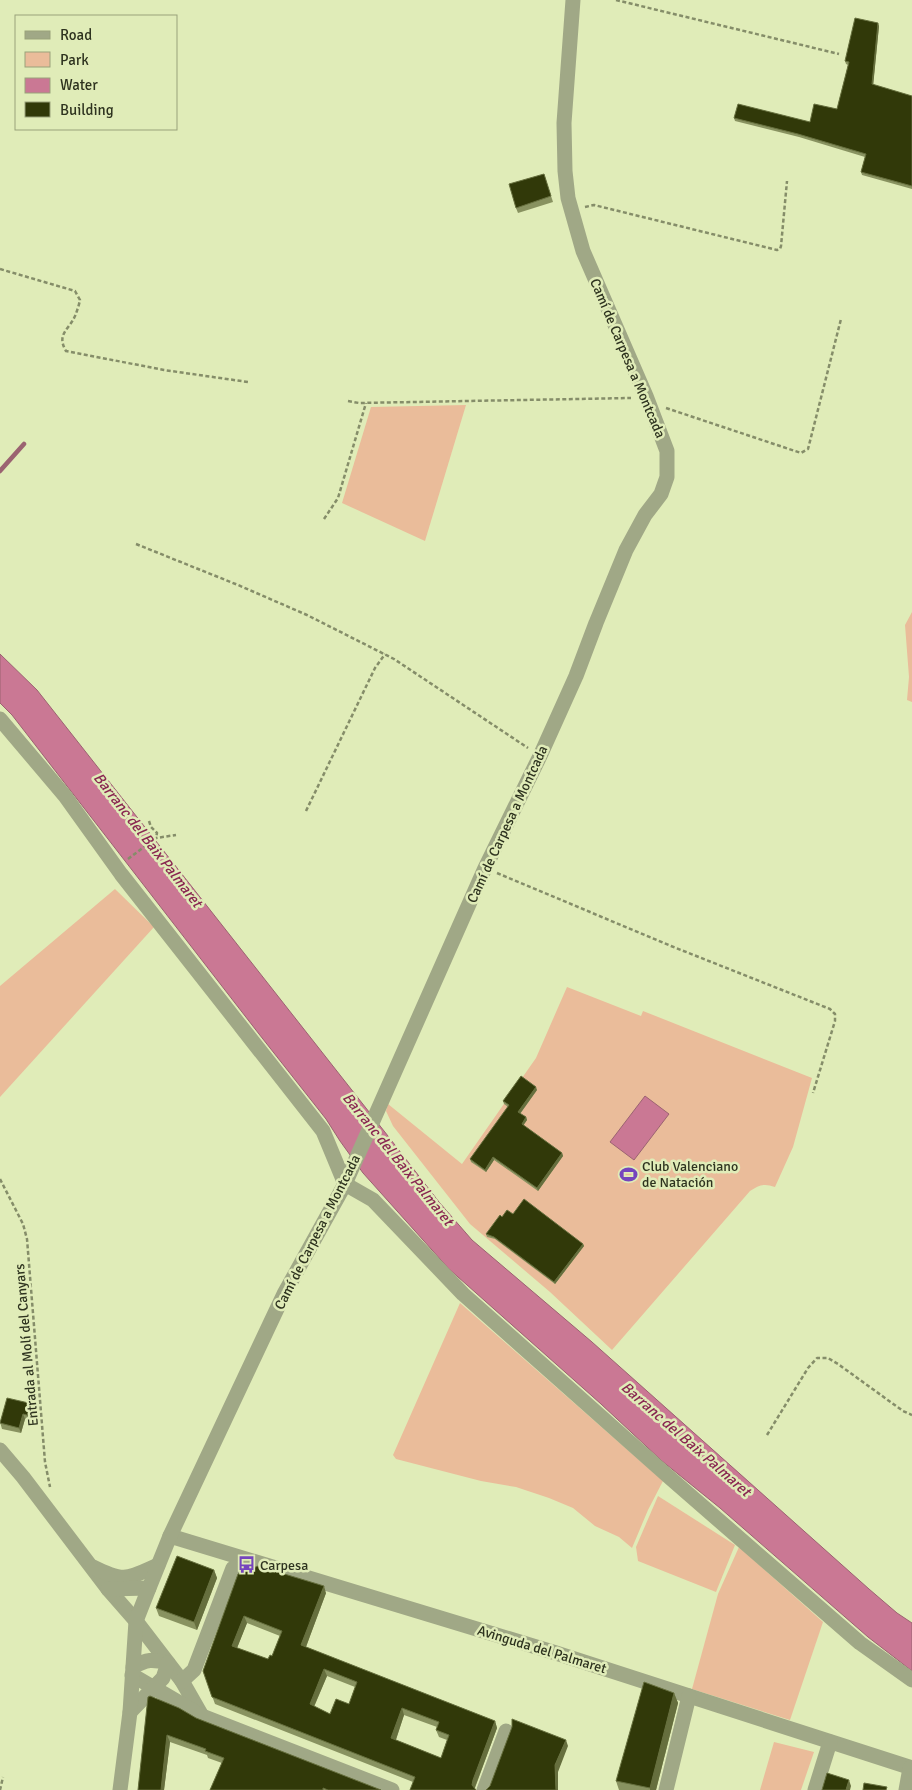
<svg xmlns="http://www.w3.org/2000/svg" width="912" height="1790" viewBox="0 0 912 1790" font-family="Signika,sans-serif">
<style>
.green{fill:#eabc9a}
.water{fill:#ca7894;stroke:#9b6371}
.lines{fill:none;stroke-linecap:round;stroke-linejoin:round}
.stream{stroke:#9b6371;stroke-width:4.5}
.path{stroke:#858d69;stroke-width:2.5;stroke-dasharray:4 2.5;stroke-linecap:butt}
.minor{stroke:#a0a886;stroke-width:15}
.wall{fill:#889260;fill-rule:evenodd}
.shaded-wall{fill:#666f3e}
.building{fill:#313909;stroke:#666f3e;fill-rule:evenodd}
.labels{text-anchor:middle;stroke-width:5;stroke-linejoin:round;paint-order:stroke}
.street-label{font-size:14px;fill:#2e331f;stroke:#e0ecb8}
.poi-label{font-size:14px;fill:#2e331f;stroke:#e0ecb8;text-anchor:start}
.water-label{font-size:15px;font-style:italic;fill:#892751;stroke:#e0ecb8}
</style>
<rect width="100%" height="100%" fill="#e0ecb8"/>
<!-- green -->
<g class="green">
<path d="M 466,405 L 425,541 L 342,503 L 371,407 Z"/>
<path d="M 912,612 L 912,702 L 907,700 L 909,677 L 905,625 Z"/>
<path d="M 115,889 L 154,927 L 0,1097 L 0,986 Z"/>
<path d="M 567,987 L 641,1016 L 643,1011 L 812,1078 L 793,1147 L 775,1187 C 764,1183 759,1185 750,1191 L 612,1350 L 550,1292 L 470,1224 L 393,1126 L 386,1111 L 388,1104 L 462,1164 L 536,1058 Z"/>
<path d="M 460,1303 L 663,1481 L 648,1510 L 632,1548 L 619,1537 L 595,1526 L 573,1508 L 549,1498 L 516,1487 L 481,1481 L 396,1459 L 393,1455 Z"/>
<path d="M 658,1496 L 735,1545 L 716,1592 L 638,1561 L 636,1547 Z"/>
<path d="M 739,1547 L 823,1622 L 790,1720 L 692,1689 L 718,1594 Z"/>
<path d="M 774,1742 L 814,1752 L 801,1790 L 760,1790 Z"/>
</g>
<!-- water -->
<g class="water">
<path d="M 0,654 L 37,690 L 388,1136 L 439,1202 L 472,1240 L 592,1342 L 869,1589 L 897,1613 L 912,1623 L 912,1671 L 868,1637 L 720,1508 L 662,1461 L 601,1404 L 449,1269 L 363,1173 L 340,1141 L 326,1119 L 259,1034 L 12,715 L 0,703 Z"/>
<path d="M 645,1096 L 669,1114 L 634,1160 L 610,1142 Z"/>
</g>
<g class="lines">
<!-- stream -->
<path class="stream" d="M 0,471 L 24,444"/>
<!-- path -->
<g class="path">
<path d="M 616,0 L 839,54"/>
<path d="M 585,207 L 594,205 L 777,250 L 780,249 L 781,246 L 787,181"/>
<path d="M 0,269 L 75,291 L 80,300 C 79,305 77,311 75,316 C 69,330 56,334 66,351 L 164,370 L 248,382"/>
<path d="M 348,401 L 359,403 L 631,398"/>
<path d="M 666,408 L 801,453 L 808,449 L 841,319"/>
<path d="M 324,519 L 338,498 L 366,403"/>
<path d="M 136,544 L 238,585 L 307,615 L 394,659 L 528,748"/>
<path d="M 306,811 L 375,668 L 385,654"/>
<path d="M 149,821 L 151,827 L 157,833 L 156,838"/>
<path d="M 128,859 L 156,838 L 176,835"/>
<path d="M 497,873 L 671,946 L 830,1009 L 835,1014 L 835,1021 L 813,1093"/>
<path d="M 0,1179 L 23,1224 L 27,1239 L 45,1462 L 50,1487"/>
<path d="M 767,1435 L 808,1368 L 817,1358 L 828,1358 L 838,1364 L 903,1411 L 912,1415"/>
<path d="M 0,1790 L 3,1777"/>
</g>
<!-- minor -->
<g class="minor">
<path d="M 0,719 L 65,796 L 121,874 L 323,1131 L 345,1184 L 373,1200 L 463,1294 L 669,1477 L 860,1643 L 912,1680"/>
<path d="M 0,1450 L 23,1477 L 108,1589 L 136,1621 L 182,1681 L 202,1716"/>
<path d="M 170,1536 L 556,1653 L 912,1768"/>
<path d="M 93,1567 C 125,1583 127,1579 158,1565"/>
<path d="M 108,1589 L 149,1588"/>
<path d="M 133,1667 C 147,1659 152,1659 168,1663"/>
<path d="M 132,1675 L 202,1716 L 392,1790"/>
<path d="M 182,1681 L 194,1670 L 233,1568"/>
<path d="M 130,1712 L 163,1678 L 168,1663"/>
<path d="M 120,1790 L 130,1712 L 136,1621 L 149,1588 L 170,1536 L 284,1294 L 345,1184 L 485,868 L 540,756 L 576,676 L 596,623 L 626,550 L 645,515 L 661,494 L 667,477 L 667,451 L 646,396 L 583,251 L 568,198 L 565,171 L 564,123 L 573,0"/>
<path d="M 484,1790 L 506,1731"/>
<path d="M 666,1790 L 689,1696"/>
<path d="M 815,1790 L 830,1742"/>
<path d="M 906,1790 L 910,1768"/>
</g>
</g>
<!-- wall -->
<g class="wall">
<path d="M 879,26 L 873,85 L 912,96 L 912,189 L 862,175 L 861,172 L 865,157 L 799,137 L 735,121 L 734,118 L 810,122 L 837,109 L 848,65 L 846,64 L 845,61 Z"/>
<path d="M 544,174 L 553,202 L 518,213 L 516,208 Z"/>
<path d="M 537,1090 L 520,1114 L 526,1117 L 527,1120 L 523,1125 L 562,1153 L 563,1156 L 538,1191 L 494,1160 L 486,1172 L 471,1162 L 470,1159 L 508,1107 L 504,1104 L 503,1101 Z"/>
<path d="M 513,1214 L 583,1244 L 584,1246 L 555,1284 L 495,1239 L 487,1237 L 486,1234 L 502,1217 Z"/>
<path d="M 35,1410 L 36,1423 L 25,1419 L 21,1433 L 2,1429 L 0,1422 Z"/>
<path d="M 214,1570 L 217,1578 L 197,1630 L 159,1616 L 156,1608 Z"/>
<path d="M 238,1574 L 326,1593 L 306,1647 L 495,1721 L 497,1728 L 475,1788 L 413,1782 L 215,1704 L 203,1671 ZM 247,1623 L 280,1636 L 272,1656 L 268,1659 L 237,1648 ZM 327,1676 L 355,1687 L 349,1704 L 330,1714 L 314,1707 ZM 404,1715 L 437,1727 L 436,1730 L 439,1737 L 447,1740 L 441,1758 L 396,1740 Z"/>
<path d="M 674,1693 L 678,1703 L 656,1790 L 619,1790 L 616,1781 Z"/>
<path d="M 148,1697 L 196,1718 L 381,1790 L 210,1790 L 222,1763 L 208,1758 L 207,1755 L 170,1742 L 164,1790 L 138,1790 Z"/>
</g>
<!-- shaded-wall -->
<g class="shaded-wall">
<path d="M 878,23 L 879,26 L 873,87 L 872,84 Z"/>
<path d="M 536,1087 L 537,1090 L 519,1115 L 518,1112 Z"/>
<path d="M 526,1117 L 527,1120 L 523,1126 L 522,1124 Z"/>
<path d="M 562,1153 L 563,1156 L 538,1191 L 537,1188 Z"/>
<path d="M 493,1157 L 494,1160 L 486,1172 L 485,1170 Z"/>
<path d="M 583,1244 L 584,1246 L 555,1284 L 554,1282 Z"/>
<path d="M 33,1404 L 35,1410 L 36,1423 L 34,1417 Z"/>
<path d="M 23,1414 L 25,1419 L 21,1433 L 19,1428 Z"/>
<path d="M 214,1570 L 217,1578 L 197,1630 L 194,1622 Z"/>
<path d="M 324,1586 L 326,1593 L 304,1652 L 301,1645 Z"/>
<path d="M 244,1616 L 247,1623 L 235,1653 L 232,1646 Z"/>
<path d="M 324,1669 L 327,1676 L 312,1711 L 310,1704 Z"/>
<path d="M 674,1693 L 678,1703 L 656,1790 L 650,1790 L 650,1788 Z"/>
<path d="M 402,1708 L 404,1715 L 394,1745 L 391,1738 Z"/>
<path d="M 495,1721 L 497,1728 L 475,1787 L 475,1790 L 472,1785 L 473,1780 Z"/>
<path d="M 167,1735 L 170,1742 L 164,1790 L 161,1790 Z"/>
<path d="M 566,1740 L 568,1746 L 558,1772 L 558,1790 L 556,1790 L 555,1765 Z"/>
<path d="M 849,1780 L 851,1786 L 850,1790 L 846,1790 Z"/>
</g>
<!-- building -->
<g class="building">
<path d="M 855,18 L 878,23 L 872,84 L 912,96 L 912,186 L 861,172 L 866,154 L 798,134 L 734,118 L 738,104 L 810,122 L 814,104 L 837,109 L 849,62 L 845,61 Z"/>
<path d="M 544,174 L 551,196 L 516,208 L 509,184 Z"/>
<path d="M 521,1076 L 536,1087 L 518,1112 L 526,1117 L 522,1124 L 562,1153 L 537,1188 L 493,1157 L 485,1170 L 470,1159 L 509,1105 L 503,1101 Z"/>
<path d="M 524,1199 L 583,1244 L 554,1282 L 494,1237 L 486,1234 L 500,1215 L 502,1217 L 507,1210 L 513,1214 Z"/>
<path d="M 7,1398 L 33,1404 L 34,1417 L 23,1414 L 19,1428 L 0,1423 Z"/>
<path d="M 177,1556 L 214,1570 L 194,1622 L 156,1608 Z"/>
<path d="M 258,1566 L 324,1586 L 301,1645 L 495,1721 L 473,1780 L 472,1785 L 476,1790 L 410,1790 L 415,1777 L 212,1697 L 203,1671 L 238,1574 ZM 244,1616 L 282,1631 L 272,1656 L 270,1655 L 268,1659 L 232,1646 ZM 324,1669 L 357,1682 L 349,1704 L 336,1699 L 330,1714 L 310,1704 ZM 402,1708 L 439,1722 L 436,1730 L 449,1735 L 441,1758 L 391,1738 Z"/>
<path d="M 644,1682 L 674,1693 L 650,1788 L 616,1781 Z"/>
<path d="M 150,1696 L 179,1708 L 196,1718 L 381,1790 L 328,1790 L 323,1788 L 323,1790 L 210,1790 L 224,1758 L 205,1751 L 206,1749 L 167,1735 L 161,1790 L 138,1790 L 148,1697 Z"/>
<path d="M 512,1719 L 566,1740 L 555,1765 L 556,1790 L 486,1790 L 490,1786 L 512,1727 Z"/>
<path d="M 827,1773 L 849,1780 L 846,1790 L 822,1790 Z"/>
<path d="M 864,1783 L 887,1787 L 886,1790 L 863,1790 Z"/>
</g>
<!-- icons -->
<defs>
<symbol id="stadium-bare" viewBox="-9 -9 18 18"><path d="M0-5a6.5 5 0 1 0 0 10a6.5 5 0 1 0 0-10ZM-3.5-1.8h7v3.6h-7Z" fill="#7545bd" stroke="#e0ecb8" stroke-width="2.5" paint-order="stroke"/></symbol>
<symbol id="bus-bare" viewBox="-9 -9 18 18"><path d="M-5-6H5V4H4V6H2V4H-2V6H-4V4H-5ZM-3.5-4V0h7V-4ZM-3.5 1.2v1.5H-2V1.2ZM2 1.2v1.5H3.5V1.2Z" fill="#7545bd" stroke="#e0ecb8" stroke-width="2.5" paint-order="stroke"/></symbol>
</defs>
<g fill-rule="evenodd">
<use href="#stadium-bare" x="616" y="1162" width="25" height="25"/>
<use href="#bus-bare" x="234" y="1552" width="25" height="25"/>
</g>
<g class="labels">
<!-- street labels -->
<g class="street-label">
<text transform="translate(628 358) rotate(67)" y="5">Camí de Carpesa a Montcada</text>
<text transform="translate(507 824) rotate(-65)" y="5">Camí de Carpesa a Montcada</text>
<text transform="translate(317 1232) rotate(-63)" y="5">Camí de Carpesa a Montcada</text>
<text transform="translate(26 1345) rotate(-95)" y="5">Entrada al Molí del Canyars</text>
<text transform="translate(542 1649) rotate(17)" y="5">Avinguda del Palmaret</text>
</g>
<!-- poi labels -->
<g class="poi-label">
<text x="642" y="1171">Club Valenciano<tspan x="642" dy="16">de Natación</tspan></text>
<text x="260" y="1570">Carpesa</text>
</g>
<!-- water labels -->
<g class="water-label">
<text transform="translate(148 840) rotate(52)" y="5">Barranc del Baix Palmaret</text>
<text transform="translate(398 1159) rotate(51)" y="5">Barranc del Baix Palmaret</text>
<text transform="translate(686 1439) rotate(41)" y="5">Barranc del Baix Palmaret</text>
</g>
</g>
<!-- legend -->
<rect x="15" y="15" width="162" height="115" fill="#e0ecb8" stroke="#99a27b"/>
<rect x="25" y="31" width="25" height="8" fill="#a0a886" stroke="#99a27b"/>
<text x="60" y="40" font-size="15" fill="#2e331f">Road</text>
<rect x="25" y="52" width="25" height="15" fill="#eabc9a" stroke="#99a27b"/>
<text x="60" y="65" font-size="15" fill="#2e331f">Park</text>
<rect x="25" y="78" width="25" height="15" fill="#ca7894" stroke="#99a27b"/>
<text x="60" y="90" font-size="15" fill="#2e331f">Water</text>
<rect x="25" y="102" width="25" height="15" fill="#313909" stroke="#99a27b"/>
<text x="60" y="115" font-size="15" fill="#2e331f">Building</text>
</svg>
